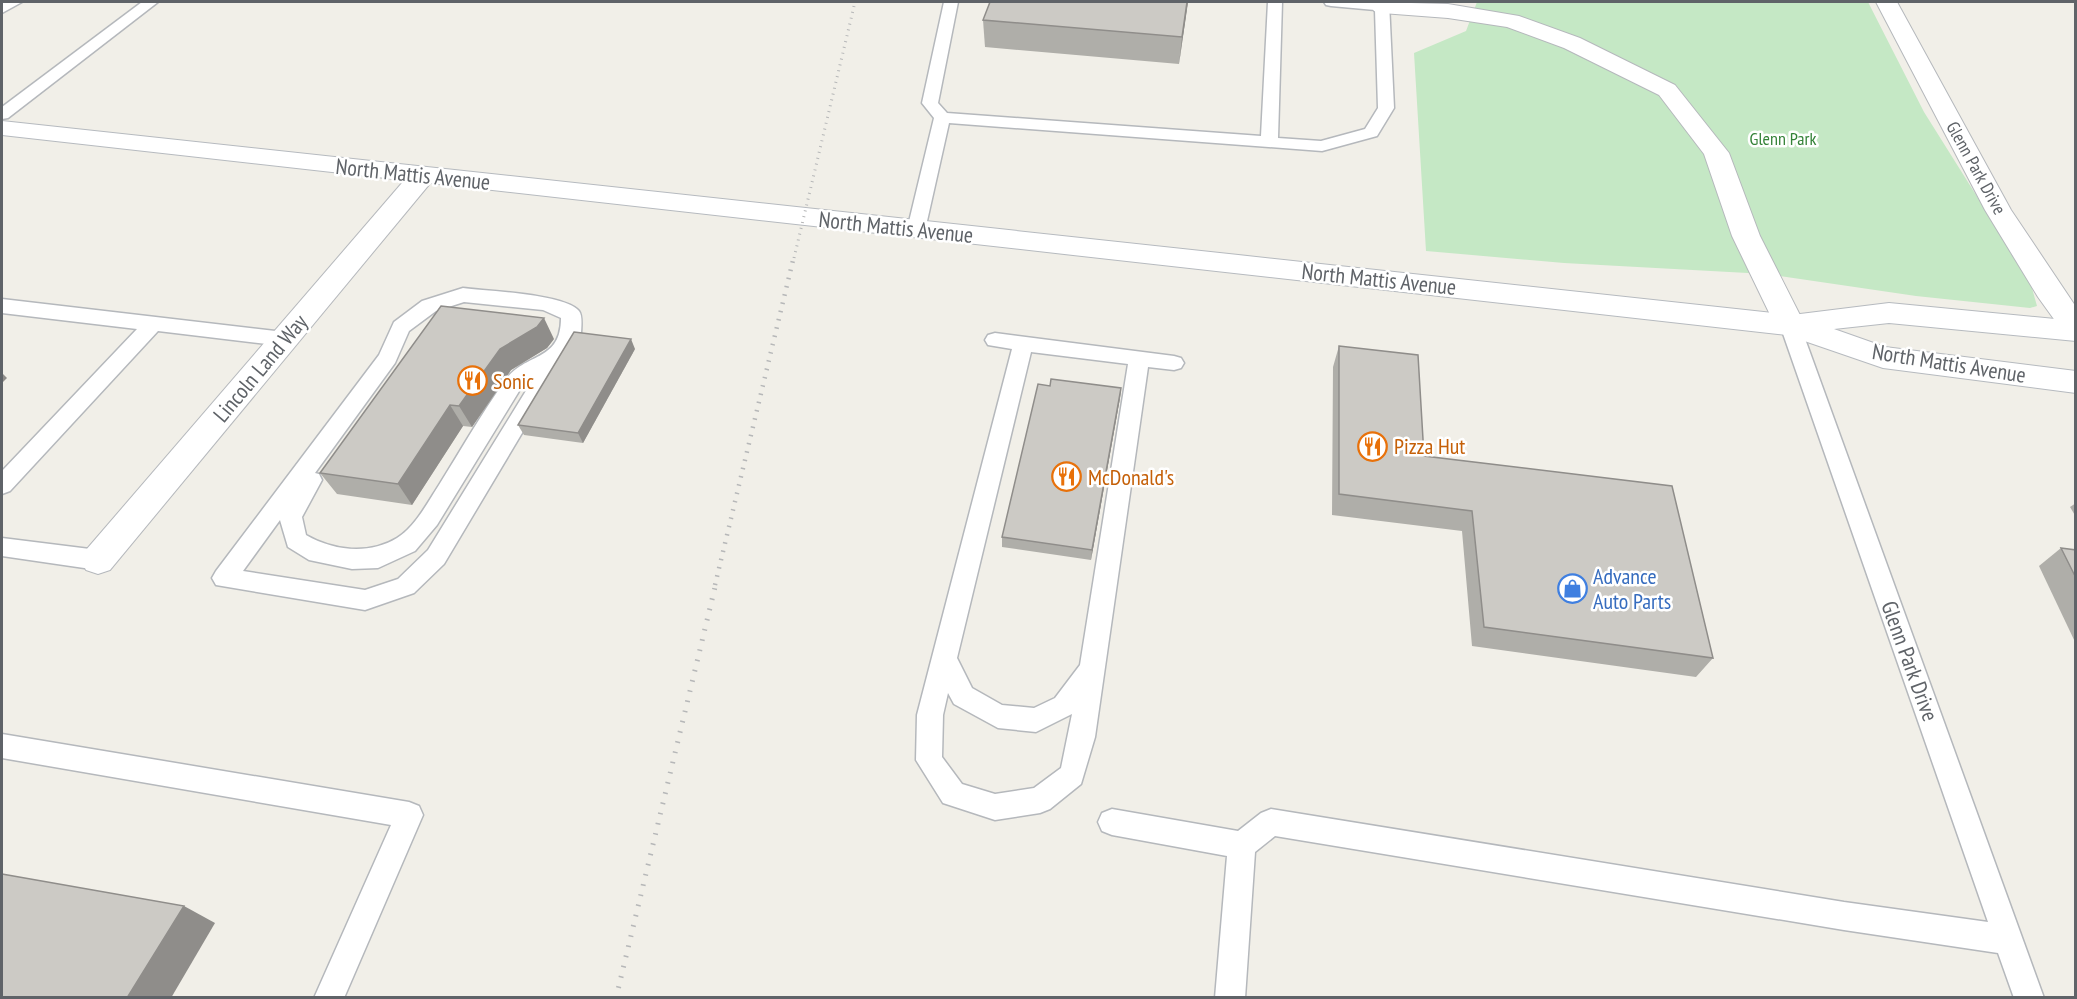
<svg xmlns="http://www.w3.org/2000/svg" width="2077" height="999" viewBox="0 0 2077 999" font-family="'PT Sans Narrow',sans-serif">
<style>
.green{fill:#c5e8c5}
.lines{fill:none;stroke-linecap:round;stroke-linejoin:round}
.lane-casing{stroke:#b5b8bc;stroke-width:3}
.street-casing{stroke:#b5b8bc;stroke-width:2}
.secondary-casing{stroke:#b6babf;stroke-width:2}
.lane{fill:#fff;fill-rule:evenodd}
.street{fill:#fff;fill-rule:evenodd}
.secondary{fill:#fff;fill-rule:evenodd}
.rail-far2{stroke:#b6b7b8;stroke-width:3;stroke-dasharray:1 5;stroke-linecap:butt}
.rail-far1{stroke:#b6b7b8;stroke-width:4.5;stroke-dasharray:1.5 7;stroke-linecap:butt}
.rail{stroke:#b6b7b8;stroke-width:5;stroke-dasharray:1.5 9;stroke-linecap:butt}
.wall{fill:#afaea9}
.shaded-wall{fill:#8f8d8a}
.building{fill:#cccac5;stroke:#8f8d8a;stroke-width:1.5}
.labels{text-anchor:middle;stroke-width:5;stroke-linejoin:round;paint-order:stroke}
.far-park-label{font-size:18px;fill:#348238;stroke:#fff}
.far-street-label{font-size:18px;fill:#5f6368;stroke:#fff}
.street-label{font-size:22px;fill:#5f6368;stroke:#fff}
.food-label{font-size:22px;fill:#c56008;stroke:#fff;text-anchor:start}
.shop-label{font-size:22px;fill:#366cbe;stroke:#fff;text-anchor:start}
</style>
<rect width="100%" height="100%" fill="#f1efe8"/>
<!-- green -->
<path class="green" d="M 1477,2 L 1868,2 L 1924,112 L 2030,281 L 2037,306 L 2030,308 L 1916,296 L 1766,274 L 1564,263 L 1426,251 L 1414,53 L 1466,31 Z"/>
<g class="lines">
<defs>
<g id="lane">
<path d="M 5,2 L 22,2 L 2,13 L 2,3 Z"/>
<path d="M 142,2 L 158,2 L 8,118 L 2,119 L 2,107 Z"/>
<path d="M 944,2 L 958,2 L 938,103 L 947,113 L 1261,136 L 1268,2 L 1282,2 L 1278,138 L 1321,141 L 1365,129 L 1378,108 L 1375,10 L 1331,6 L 1326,5 L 1324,2 L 1389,2 L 1394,108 L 1377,136 L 1322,151 L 949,123 L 925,230 L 922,234 L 910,234 L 907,230 L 934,118 L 922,103 Z"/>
<path d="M 463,288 C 486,291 565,294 579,311 C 583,316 581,328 581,334 L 444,564 L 414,593 L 365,610 L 216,585 L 212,578 L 216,571 L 379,355 L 394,322 L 422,301 ZM 464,302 L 543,310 L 561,318 C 561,363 524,352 505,381 C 481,414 461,450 439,485 C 428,502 415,527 397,538 C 369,555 334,551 306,535 L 302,517 L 322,480 L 319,474 L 315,473 L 395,363 L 409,331 L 436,311 ZM 532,381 L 428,550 L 398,579 L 365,590 L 243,571 L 280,520 L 288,547 L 309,560 L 352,569 L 378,568 L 415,551 L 437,525 L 521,388 Z"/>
<path d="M 2,299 L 284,332 L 291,334 L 294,339 L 291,344 L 284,346 L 158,331 L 10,491 L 2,494 L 2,471 L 137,329 L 2,313 Z"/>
<path d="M 1790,318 L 1797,320 L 1800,325 L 2044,998 L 2014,998 L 1998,953 L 1844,930 L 1275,836 L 1255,852 L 1245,998 L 1215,998 L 1227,856 L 1112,835 L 1102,831 L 1098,822 L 1102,813 L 1112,809 L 1238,831 L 1261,813 L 1271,809 L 1844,902 L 1988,922 L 1780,325 L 1783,320 Z"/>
<path d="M 995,333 L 1174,356 L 1181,358 L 1184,363 L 1181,368 L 1174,370 L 1148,367 L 1095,737 L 1081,784 L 1050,809 L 1040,813 L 995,820 L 943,803 L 916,760 L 917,715 L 1012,349 L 988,345 L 985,340 L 988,335 ZM 1031,352 L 1128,364 L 1080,665 L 1055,698 L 1034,708 L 1002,705 L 972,688 L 957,658 ZM 948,693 L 954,704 L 998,728 L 1036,732 L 1072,714 L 1061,768 L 1034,788 L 995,794 L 962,784 L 942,757 L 943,715 Z"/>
<path d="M 2,538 L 98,550 L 106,553 L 110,560 L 106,567 L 98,570 L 2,556 Z"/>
<path d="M 2,734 L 409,802 L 419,806 L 423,815 L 344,998 L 314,998 L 391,825 L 2,758 Z"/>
</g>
<g id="street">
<path d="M 1374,2 L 1448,4 L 1519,16 L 1580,38 L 1675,85 L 1729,153 L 1760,236 L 1805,325 L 1800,332 L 1790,335 L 1780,332 L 1775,325 L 1732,236 L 1704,154 L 1659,95 L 1564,48 L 1507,27 L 1448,18 L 1382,13 L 1374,11 L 1371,6 Z"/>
<path d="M 1876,2 L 1897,2 L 2011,210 L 2076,307 L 2076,339 L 2066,336 L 2038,297 L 1985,210 Z"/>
<path d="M 423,167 L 432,169 L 436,175 L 432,181 L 110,570 L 98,574 L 86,570 L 81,560 L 86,550 L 414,169 Z"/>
</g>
<path id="secondary" d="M 2,121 L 1792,315 L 1889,303 L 2076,321 L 2076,341 L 1889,323 L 1834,329 L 1885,347 L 2076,371 L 2076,393 L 1883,368 L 1787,335 L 2,135 Z"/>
</defs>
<!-- lane casing -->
<use href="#lane" class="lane-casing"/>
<!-- street casing -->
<use href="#street" class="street-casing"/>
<!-- secondary casing -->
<use href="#secondary" class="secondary-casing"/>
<!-- lane -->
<use href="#lane" class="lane"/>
<!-- street -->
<use href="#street" class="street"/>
<!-- secondary -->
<use href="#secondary" class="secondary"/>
<!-- rail-far2 -->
<path class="rail-far2" d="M 794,258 L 855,2"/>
<!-- rail-far1 -->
<path class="rail-far1" d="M 715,585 L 794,256"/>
<!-- rail -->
<path class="rail" d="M 616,998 L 716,583"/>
</g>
<!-- wall -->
<g class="wall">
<path d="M 990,2 L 1188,2 L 1179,64 L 985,47 L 983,20 Z"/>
<path d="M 554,339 L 547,348 L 511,370 L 472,427 L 463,426 L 412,505 L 337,494 L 320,473 Z"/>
<path d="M 1339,346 L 1424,456 L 1713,658 L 1696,677 L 1472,646 L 1462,531 L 1332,515 L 1333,367 Z"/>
<path d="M 635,349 L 583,443 L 524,435 L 518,425 Z"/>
<path d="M 1050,386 L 1121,388 L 1120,398 L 1091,560 L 1002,547 L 1002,537 Z"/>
<path d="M 2076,503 L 2076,517 L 2070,507 Z"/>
<path d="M 2061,548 L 2076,550 L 2076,644 L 2039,566 Z"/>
</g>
<!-- shaded-wall -->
<g class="shaded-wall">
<path d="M 1187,2 L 1188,2 L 1179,64 L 1182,37 Z"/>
<path d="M 544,318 L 554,339 L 547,348 L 511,370 L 472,427 L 459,406 L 500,349 Z"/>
<path d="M 631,339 L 635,349 L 583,443 L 578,433 Z"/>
<path d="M 2,373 L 7,378 L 2,383 Z"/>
<path d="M 1121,388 L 1120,398 L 1091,560 L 1092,550 Z"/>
<path d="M 450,405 L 463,426 L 412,505 L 398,484 Z"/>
<path d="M 184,906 L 215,923 L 171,998 L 127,998 Z"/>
</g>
<!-- building -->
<g class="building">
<path d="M 990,2 L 1187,2 L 1182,37 L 983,20 Z"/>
<path d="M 441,306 L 544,318 L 537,327 L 500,349 L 459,406 L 450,405 L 398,484 L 320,473 Z"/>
<path d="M 574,332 L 631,339 L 578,433 L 518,425 Z"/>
<path d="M 1339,346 L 1418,355 L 1424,456 L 1672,486 L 1713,658 L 1484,627 L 1472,511 L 1339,494 Z"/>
<path d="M 1051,379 L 1121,388 L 1092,550 L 1002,537 L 1038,384 L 1050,386 Z"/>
<path d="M 2061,548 L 2076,550 L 2076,578 Z"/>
<path d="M 2,874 L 184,906 L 127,998 L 2,998 Z"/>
</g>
<!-- icons -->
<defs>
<symbol id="restaurant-ring" viewBox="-11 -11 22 22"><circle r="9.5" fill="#fff" stroke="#e8710a" stroke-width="1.5"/><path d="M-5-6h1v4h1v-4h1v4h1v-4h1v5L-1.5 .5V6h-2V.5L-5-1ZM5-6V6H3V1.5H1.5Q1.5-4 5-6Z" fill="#e8710a"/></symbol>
<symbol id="shop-ring" viewBox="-11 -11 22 22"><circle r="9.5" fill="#fff" stroke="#3f7fe0" stroke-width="1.5"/><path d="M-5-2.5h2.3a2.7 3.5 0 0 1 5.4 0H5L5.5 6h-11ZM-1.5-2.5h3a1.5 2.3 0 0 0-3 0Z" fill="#3f7fe0"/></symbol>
</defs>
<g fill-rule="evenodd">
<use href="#restaurant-ring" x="456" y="364" width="33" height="33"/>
<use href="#restaurant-ring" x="1356" y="430" width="33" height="33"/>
<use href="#restaurant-ring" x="1050" y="460" width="33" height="33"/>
<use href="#shop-ring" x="1556" y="572" width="33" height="33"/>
</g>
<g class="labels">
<!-- far-park labels -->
<g class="far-park-label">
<text x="1783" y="145">Glenn Park</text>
</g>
<!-- far-street labels -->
<g class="far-street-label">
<text transform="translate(1976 168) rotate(61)" y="6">Glenn Park Drive</text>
</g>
<!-- street labels -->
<g class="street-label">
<text transform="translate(413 174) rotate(6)" y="8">North Mattis Avenue</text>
<text transform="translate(896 227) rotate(6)" y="8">North Mattis Avenue</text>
<text transform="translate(1379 279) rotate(6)" y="8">North Mattis Avenue</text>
<text transform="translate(1949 363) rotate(9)" y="8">North Mattis Avenue</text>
<text transform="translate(260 368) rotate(-50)" y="8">Lincoln Land Way</text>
<text transform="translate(1910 661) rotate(70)" y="8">Glenn Park Drive</text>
</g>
<!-- food labels -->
<g class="food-label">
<text x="493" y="389">Sonic</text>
<text x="1394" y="454">Pizza Hut</text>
<text x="1088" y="485">McDonald's</text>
</g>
<!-- shop labels -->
<g class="shop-label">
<text x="1593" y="584">Advance<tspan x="1593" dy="25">Auto Parts</tspan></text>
</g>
</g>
<!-- border -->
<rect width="2077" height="999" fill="none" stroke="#5f6368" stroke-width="6"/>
</svg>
